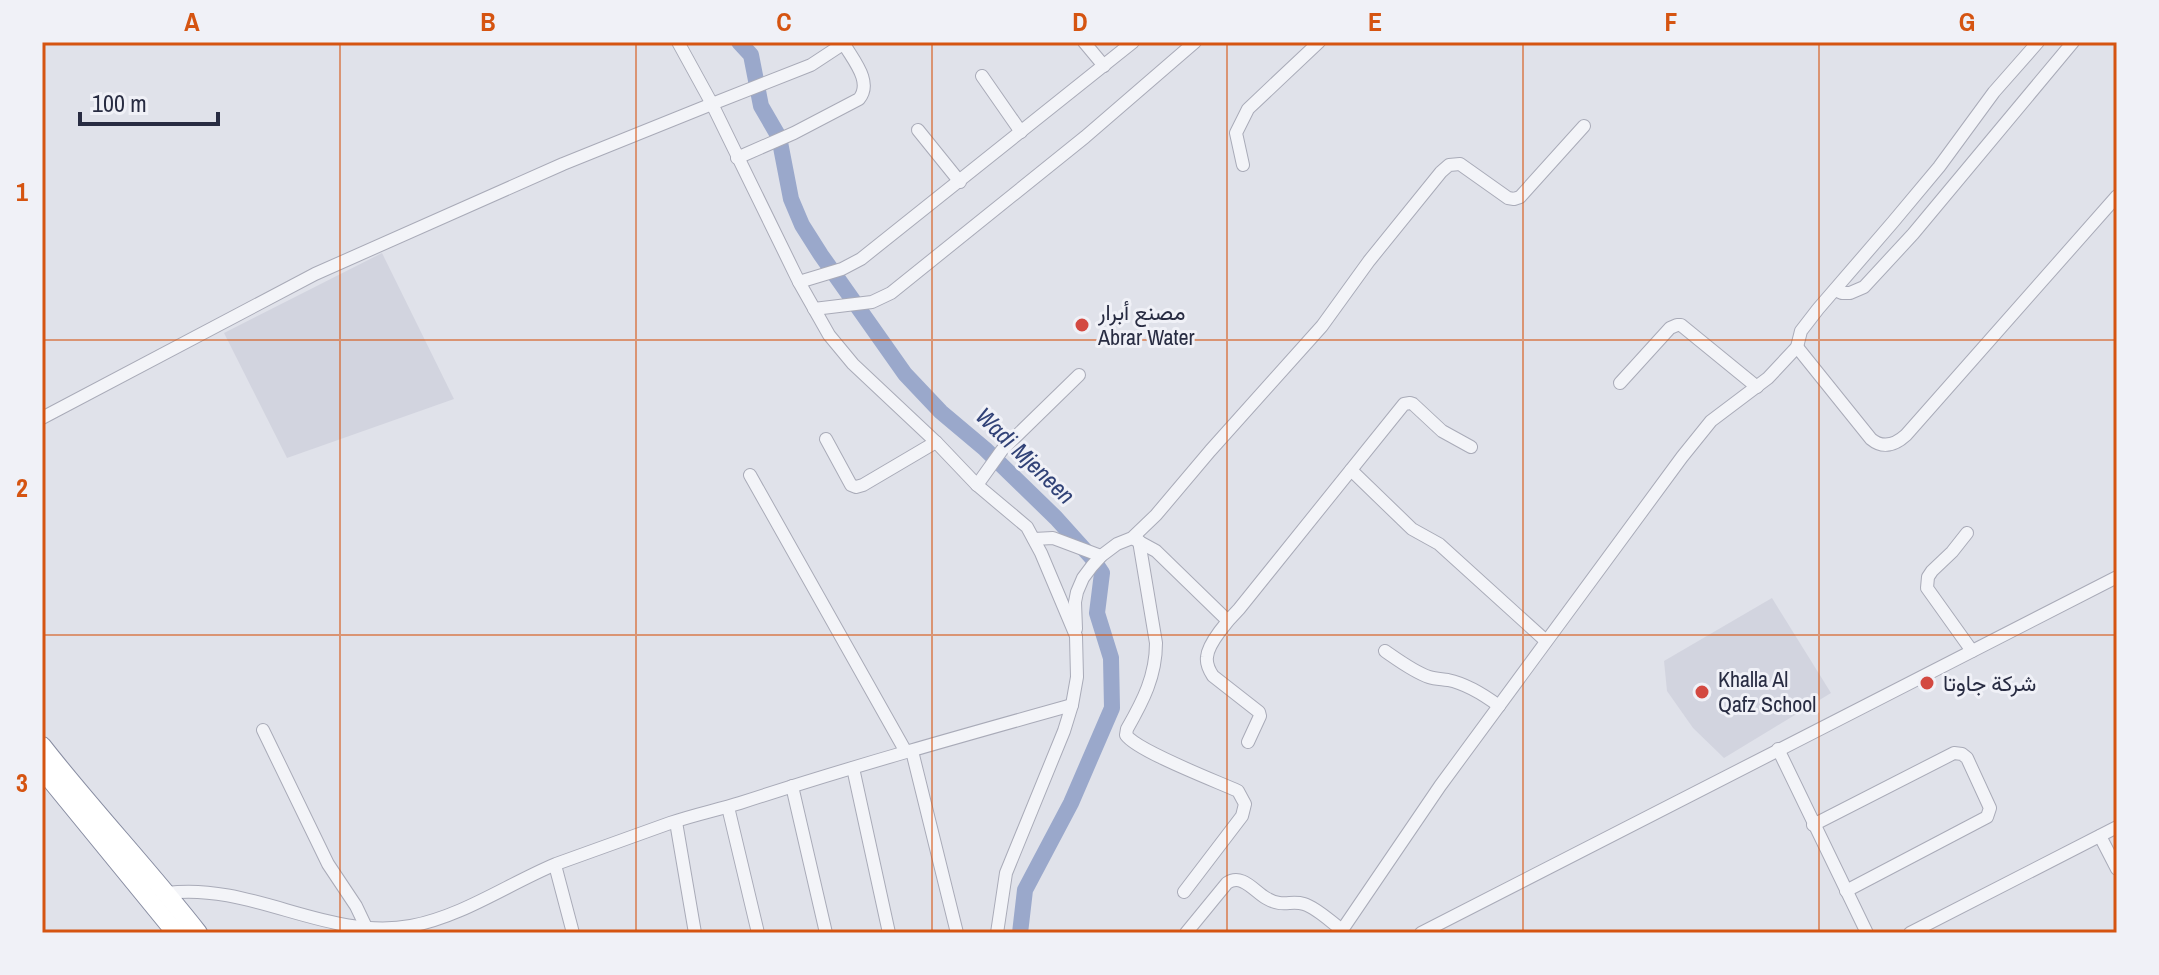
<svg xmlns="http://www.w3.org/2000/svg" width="2159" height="975" viewBox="0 0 2159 975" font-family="'Archivo Narrow',Vazirmatn,sans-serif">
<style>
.built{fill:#d2d4df}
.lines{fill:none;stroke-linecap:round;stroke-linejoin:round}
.river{stroke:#9aa8cb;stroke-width:16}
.minor-casing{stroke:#a9abb8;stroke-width:14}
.highway-casing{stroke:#878ca1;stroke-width:20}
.minor{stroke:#f3f4f8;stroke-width:12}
.highway{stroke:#fff;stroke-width:18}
.grid{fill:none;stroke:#d55411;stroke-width:2;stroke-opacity:0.55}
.poi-dot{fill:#d34941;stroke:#f0f1f7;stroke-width:3}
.labels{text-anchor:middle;stroke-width:6;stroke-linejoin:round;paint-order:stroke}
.poi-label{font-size:22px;fill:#282c42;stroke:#f0f1f7;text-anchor:start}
.water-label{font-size:24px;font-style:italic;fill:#314277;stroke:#f0f1f7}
.neatline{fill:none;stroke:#d55411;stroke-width:3}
.grid-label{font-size:26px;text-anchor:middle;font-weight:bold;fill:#d55411}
</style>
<rect width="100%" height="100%" fill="#e0e2ea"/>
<!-- built -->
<g class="built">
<path d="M 382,253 L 454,399 L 287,458 L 224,333 Z"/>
<path d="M 1772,598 L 1831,693 L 1724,758 L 1693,728 L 1667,691 L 1664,661 Z"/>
</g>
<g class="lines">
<!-- river -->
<path class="river" d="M 739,42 L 751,55 L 761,106 L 779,137 L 791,199 L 802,225 L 821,255 L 905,374 L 941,412 L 985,449 L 1056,518 L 1092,558 L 1102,573 L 1097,613 L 1111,658 L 1112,708 L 1071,803 L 1025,890 L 1020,933"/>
<defs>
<g id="minor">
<path d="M 678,42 L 712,104 L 811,65 L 846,42"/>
<path d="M 1084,42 L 1104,66"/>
<path d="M 982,76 L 1021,132"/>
<path d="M 918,130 L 960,182"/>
<path d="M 737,158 L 794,133 L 859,99 C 873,82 853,60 844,44"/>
<path d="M 1243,165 L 1236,133 L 1248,109 L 1319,42"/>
<path d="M 799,282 L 842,269 L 861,259 L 1133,42"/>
<path d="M 1835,290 L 1842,293 L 1850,293 L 1864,287 L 1913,234 L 2073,42"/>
<path d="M 814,309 L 872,302 L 891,293 L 1085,137 L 1195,42"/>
<path d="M 1797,347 L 1871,439 C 1883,449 1895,445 1906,435 L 2117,196"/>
<path d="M 1620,383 L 1670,328 L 1677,325 L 1681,325 L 1757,387"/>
<path d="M 42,418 L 315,274 L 563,164 L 712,104 L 799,282 L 829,335 L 853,364 L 936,442 L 977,485 L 1027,527 L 1041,553 L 1076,636 L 1077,677 L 1072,705 L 1064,731 L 1006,873 L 997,933"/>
<path d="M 826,439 L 851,485 L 856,487 L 863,485 L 936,442"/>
<path d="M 1351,470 L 1412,529 L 1439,544 L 1546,641"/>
<path d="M 750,475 L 906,752"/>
<path d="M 977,485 L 1002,450 L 1079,375"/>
<path d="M 1967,533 L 1952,552 L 1932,571 L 1928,577 L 1927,588 L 1972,651"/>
<path d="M 1034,539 L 1053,538 L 1101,556"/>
<path d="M 1134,539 L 1156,551 L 1227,620"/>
<path d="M 1139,541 L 1156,643 C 1156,676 1143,701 1127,729 L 1126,735 C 1137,751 1216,781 1238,791 L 1245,804 L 1242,816 L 1184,892"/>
<path d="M 1076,629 L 1075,602 L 1077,592 L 1083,578 L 1092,566 L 1101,556 L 1117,544 L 1132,538 L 1156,515 L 1210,451 L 1322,326 L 1369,261 L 1441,172 L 1449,165 L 1460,164 L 1508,198 L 1514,199 L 1520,197 L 1584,126"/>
<path d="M 1385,651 C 1398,660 1414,672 1429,677 C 1435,679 1441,679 1448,680 C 1467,684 1483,694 1499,706"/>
<path d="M 263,730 L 328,864 L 356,906 L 366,927"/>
<path d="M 1248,742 L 1260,716 L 1259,712 L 1213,676 C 1209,670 1206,664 1207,657 C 1208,643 1229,619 1239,609 L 1404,404 L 1410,403 L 1413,404 L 1442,431 L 1471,447"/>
<path d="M 1778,749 L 1867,933"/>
<path d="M 912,751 L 957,933"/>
<path d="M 853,768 L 889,933"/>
<path d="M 792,786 L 826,933"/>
<path d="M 728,807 L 758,933"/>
<path d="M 676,822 L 695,933"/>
<path d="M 1813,825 L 1954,753 L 1962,754 L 1967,758 L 1990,808 L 1987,817 L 1846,891"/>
<path d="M 2100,836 L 2117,869"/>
<path d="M 555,865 L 573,933"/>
<path d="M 167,893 C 252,882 327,941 411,926 C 463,916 508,884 556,864 C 594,850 632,837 670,823 C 693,815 717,810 740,803 C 850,767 961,736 1072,705"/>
<path d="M 1186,933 L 1227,883 C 1242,873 1254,891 1266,898 C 1283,908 1290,900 1304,904 C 1317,908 1331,922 1342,930"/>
<path d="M 1340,933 L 1440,786 L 1682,457 L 1711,421 L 1768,378 L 1797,347 L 1801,331 L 1818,309 L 1893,222 L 1939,167 L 1994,92 L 2038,42"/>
<path d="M 1421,933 L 2117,577"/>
<path d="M 1910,933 L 2117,827"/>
</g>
<g id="highway">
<path d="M 42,746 C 92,810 148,869 198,933"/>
<path d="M 42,769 L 176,933"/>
</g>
</defs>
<!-- minor casing -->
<use href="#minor" class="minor-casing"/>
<!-- highway casing -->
<use href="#highway" class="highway-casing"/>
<!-- minor -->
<use href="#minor" class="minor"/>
<!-- highway -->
<use href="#highway" class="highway"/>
</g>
<!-- grid -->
<path class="grid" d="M 340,42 L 340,933M 636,42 L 636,933M 932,42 L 932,933M 1227,42 L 1227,933M 1523,42 L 1523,933M 1819,42 L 1819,933M 42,340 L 2117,340M 42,635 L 2117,635"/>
<!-- markers -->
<g class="poi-dot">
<circle cx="1082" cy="325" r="8"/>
<circle cx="1927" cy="683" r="8"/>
<circle cx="1702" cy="692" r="8"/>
</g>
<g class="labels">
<!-- poi labels -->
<g class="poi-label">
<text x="1098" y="320">مصنع أبرار<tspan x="1098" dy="25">Abrar Water</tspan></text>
<text x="1718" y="687">Khalla Al<tspan x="1718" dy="25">Qafz School</tspan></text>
<text x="1943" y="691">شركة جاوتا</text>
</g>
<!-- water labels -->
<g class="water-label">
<text transform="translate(1025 456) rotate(44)" y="8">Wadi Mjeneen</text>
</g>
</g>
<!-- border -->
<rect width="2159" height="975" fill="none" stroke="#f0f1f7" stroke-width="88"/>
<!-- scale -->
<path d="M80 112v12h138v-12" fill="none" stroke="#282c42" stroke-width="4"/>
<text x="92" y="112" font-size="24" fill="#282c42" stroke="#f0f1f7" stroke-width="6" paint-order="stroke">100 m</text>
<rect x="44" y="44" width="2071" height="887" class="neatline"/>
<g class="grid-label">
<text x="192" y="31">A</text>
<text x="488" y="31">B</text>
<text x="784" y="31">C</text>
<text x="1080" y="31">D</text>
<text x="1375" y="31">E</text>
<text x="1671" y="31">F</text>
<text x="1967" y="31">G</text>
<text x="22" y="201">1</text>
<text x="22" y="497">2</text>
<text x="22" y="792">3</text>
</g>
</svg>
